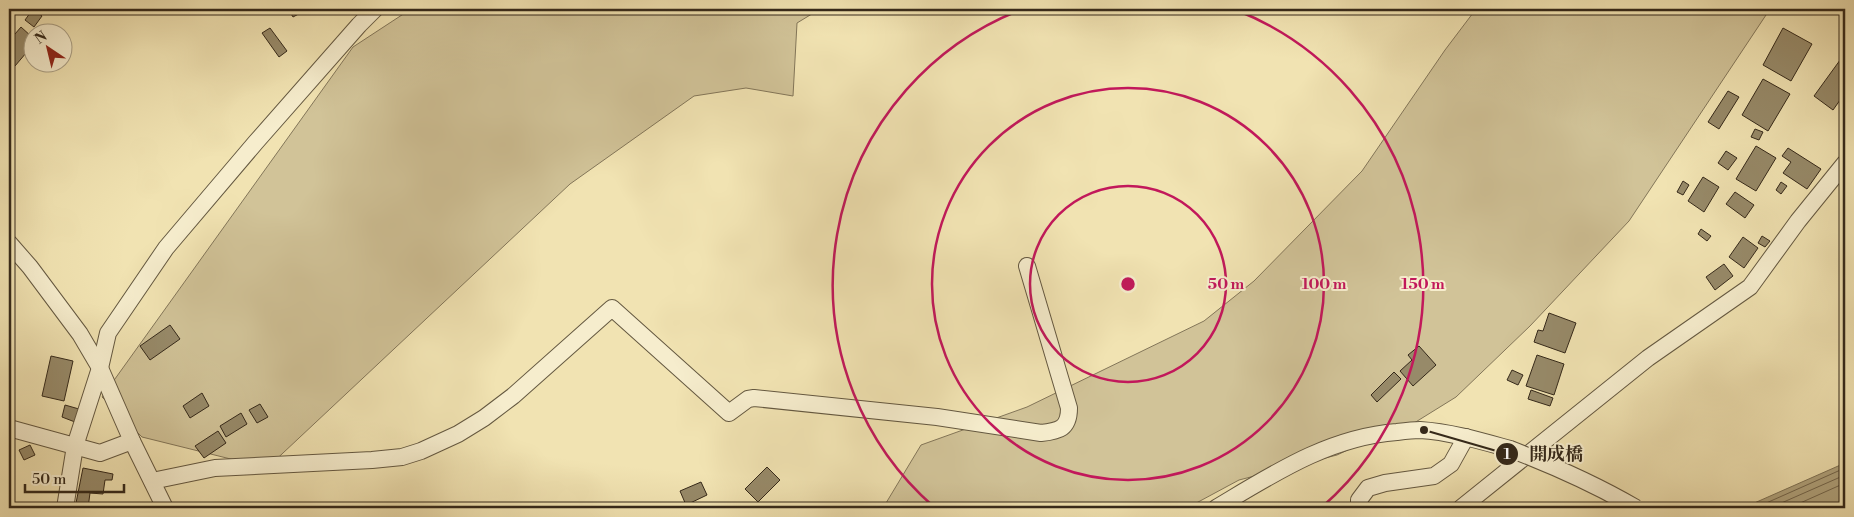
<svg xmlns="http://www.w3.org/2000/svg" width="1854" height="517" viewBox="0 0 1854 517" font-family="'Libre Bodoni','Noto Serif JP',serif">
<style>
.green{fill:#d1c398;stroke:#837659}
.water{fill:#b1a47e;stroke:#7f7356}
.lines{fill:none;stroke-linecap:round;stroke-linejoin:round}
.shore{stroke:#73664c;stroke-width:1}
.building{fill:#978a69;stroke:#35291a}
.minor-casing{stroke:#645840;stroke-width:18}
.minor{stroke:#f6edcd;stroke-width:16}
.minor-bridge-casing{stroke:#645840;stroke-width:18;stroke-linecap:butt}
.minor-bridge{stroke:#f6edcd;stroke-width:16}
.ring{fill:none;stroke:#c2185b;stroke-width:2.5}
.centre{fill:#c2185b;stroke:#f6edcd;stroke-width:2.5}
.ring-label{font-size:15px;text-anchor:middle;font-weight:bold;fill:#c2185b;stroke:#f6edcd;stroke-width:4;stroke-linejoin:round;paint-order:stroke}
.leader{fill:none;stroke:#35291a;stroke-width:2}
.callout-dot{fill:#35291a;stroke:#f6edcd;stroke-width:2}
.mark-label{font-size:15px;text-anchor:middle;font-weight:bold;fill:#fff}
.callout-label{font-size:18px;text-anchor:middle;font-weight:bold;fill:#35291a;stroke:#f6edcd;stroke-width:4;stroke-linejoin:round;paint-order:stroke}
</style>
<rect width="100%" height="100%" fill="#f1e3b2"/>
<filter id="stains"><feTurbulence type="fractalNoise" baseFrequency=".004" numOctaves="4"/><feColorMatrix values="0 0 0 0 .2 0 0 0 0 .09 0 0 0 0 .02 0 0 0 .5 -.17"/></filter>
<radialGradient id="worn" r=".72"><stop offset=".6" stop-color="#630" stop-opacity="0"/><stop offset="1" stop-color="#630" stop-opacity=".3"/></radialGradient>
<!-- green -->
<g class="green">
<path d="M 411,9 L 820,9 L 797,23 L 793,96 L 746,88 L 694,96 L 570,184 L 267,468 L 142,437 L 102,397 L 353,47 Z"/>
<path d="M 1476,9 L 1770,9 L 1629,221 L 1530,326 L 1456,397 L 1406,428 L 1384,433 L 1337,455 L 1239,480 L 1187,508 L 883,508 L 921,445 L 1027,407 L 1204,321 L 1254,281 L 1362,171 L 1445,50 Z"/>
</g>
<!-- water -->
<path class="water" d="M 1845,463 L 1845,508 L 1743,508 Z"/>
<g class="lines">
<!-- shore -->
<g class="shore">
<path d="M 1755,508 L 1845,468"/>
<path d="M 1770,508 L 1845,475"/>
<path d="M 1789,508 L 1845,483"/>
</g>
</g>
<!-- building -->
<g class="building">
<path d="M 33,9 L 42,16 L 34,27 L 25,20 Z"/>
<path d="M 288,9 L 305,9 L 306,10 L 293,17 Z"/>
<path d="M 21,27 L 32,37 L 32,46 L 15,66 L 9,60 L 9,41 Z"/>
<path d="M 270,28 L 287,51 L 279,57 L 262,33 Z"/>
<path d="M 1783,28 L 1812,44 L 1791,81 L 1763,65 Z"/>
<path d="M 1843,56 L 1845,58 L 1845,93 L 1833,110 L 1814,96 Z"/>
<path d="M 1763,79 L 1790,94 L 1768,131 L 1742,115 Z"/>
<path d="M 1728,91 L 1739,97 L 1719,129 L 1708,122 Z"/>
<path d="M 1755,129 L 1763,132 L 1759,140 L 1751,137 Z"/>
<path d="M 1756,146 L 1776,158 L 1756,191 L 1736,179 Z"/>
<path d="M 1788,148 L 1821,169 L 1807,189 L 1783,173 L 1791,162 L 1782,156 Z"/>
<path d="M 1726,151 L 1737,158 L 1728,170 L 1718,163 Z"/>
<path d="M 1703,177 L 1719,187 L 1704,212 L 1688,201 Z"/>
<path d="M 1683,181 L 1689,185 L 1683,195 L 1677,192 Z"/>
<path d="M 1781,182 L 1787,186 L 1781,194 L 1776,190 Z"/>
<path d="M 1735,192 L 1754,205 L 1745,218 L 1726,204 Z"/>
<path d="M 1701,229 L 1711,236 L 1707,241 L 1698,234 Z"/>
<path d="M 1762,236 L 1770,241 L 1765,247 L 1758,243 Z"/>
<path d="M 1743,237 L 1758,248 L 1744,268 L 1729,257 Z"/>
<path d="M 1724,264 L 1733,276 L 1715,290 L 1706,277 Z"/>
<path d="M 1549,313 L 1576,323 L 1565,353 L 1534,342 L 1538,330 L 1543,331 Z"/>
<path d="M 170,325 L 180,339 L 150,360 L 140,346 Z"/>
<path d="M 1419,346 L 1436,365 L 1413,386 L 1400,371 L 1412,360 L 1408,355 Z"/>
<path d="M 1537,355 L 1564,364 L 1554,395 L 1526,386 Z"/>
<path d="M 51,356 L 73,361 L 64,401 L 42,396 Z"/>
<path d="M 1512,370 L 1523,375 L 1518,385 L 1507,380 Z"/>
<path d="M 1394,372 L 1401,379 L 1377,402 L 1371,395 Z"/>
<path d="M 1531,390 L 1553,398 L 1550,406 L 1528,399 Z"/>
<path d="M 202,393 L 209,406 L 190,418 L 183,406 Z"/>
<path d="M 260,404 L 268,417 L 257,423 L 249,410 Z"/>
<path d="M 65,405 L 79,409 L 75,422 L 62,417 Z"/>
<path d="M 241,413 L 247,424 L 226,437 L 220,426 Z"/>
<path d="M 218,431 L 226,443 L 204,458 L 195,446 Z"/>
<path d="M 30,445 L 35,455 L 24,460 L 19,450 Z"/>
<path d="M 767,467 L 780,480 L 758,502 L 745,489 Z"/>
<path d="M 83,468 L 113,474 L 112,480 L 105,480 L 103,494 L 90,493 L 88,508 L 75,508 Z"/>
<path d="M 701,482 L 707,495 L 686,505 L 680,491 Z"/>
</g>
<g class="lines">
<defs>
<g id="minor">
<path d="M 9,243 L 30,267 L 80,334 L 100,368 L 132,441 L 165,508"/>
<path d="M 9,428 L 100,453 L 132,441"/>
<path d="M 152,481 L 215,468 L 372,460 L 402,457 L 421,451 L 458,434 L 484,418 L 513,396 L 612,308 L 729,413 L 748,399 L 754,398 L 937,417 L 1041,433 C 1059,431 1069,429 1069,408 L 1027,266"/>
<path d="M 65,508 L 75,446 L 100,368 L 108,333 L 166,248 L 256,142 L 359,25 L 375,9"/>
<path d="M 1216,508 C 1273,474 1329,437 1397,432 C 1405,431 1413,430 1420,430 C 1451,432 1481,441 1510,449"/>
<path d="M 1359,508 L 1359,500 L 1368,488 L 1385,483 L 1434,476 L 1451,464 L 1466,437"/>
<path d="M 1461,508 L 1648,358 L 1750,287 L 1798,221 L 1845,163"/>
</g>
</defs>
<!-- minor casing -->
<use href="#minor" class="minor-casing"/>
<!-- minor -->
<use href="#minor" class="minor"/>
<defs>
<path id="minor-bridge" d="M 1510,449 C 1554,466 1595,484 1636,508"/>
</defs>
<!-- minor-bridge casing -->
<use href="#minor-bridge" class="minor-bridge-casing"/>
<!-- minor-bridge -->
<use href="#minor-bridge" class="minor-bridge"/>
</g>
<!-- distance rings -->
<g class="ring">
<circle cx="1128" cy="284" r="98"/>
<circle cx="1128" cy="284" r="196"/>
<path d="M934 507A295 295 0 0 1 1020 10M1236 10A295 295 0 0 1 1322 507"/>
</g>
<circle cx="1128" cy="284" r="8" class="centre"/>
<g class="ring-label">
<text x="1226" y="289">50 m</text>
<text x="1324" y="289">100 m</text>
<text x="1423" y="289">150 m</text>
</g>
<!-- callouts -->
<path class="leader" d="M1424 430L1507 454"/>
<g class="callout-dot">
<circle cx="1424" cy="430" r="5"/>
<circle cx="1507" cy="454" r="12"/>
</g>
<g class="mark-label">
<text x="1507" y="459">1</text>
</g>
<g class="callout-label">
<text x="1556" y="460">開成橋</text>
</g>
<!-- margin -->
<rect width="1854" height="517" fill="none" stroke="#f1e3b2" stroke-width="30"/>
<rect x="10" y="10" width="1834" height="497" fill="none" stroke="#35291a" stroke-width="2.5"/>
<rect x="15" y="15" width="1824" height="487" fill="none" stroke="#35291a"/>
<!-- north arrow -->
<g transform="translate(48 48) rotate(325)"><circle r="24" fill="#f6edcd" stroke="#a99f85"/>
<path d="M0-4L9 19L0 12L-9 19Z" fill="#8f2418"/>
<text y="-8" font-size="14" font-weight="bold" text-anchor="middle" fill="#35291a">N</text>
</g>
<!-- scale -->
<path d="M25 484v8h99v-8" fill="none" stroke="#35291a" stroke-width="2.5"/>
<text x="32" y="484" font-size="15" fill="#35291a" stroke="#f6edcd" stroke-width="4" paint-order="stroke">50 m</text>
<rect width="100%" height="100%" filter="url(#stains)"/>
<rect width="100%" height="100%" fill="url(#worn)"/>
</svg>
